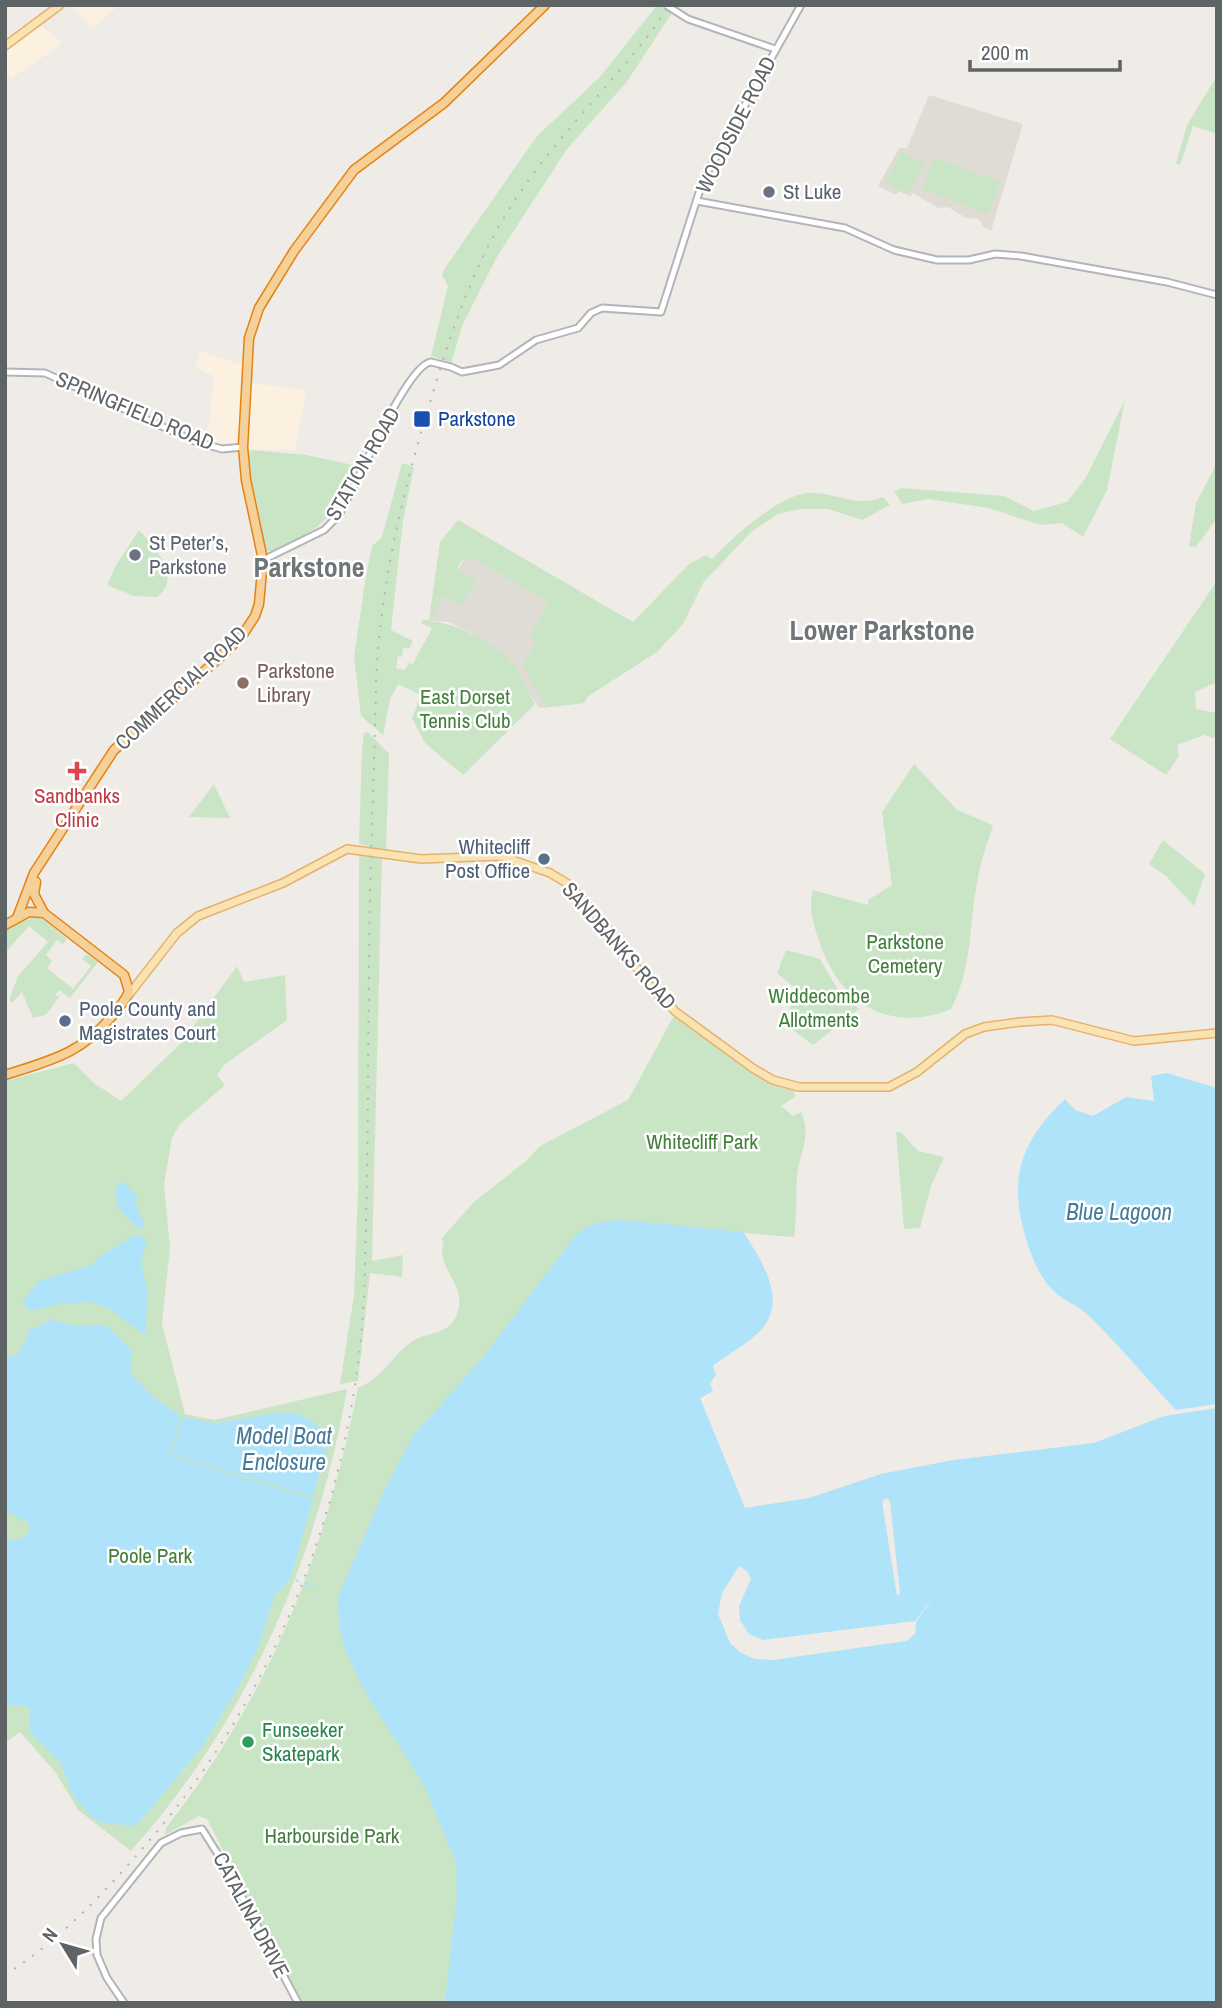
<svg xmlns="http://www.w3.org/2000/svg" width="1222" height="2008" viewBox="0 0 1222 2008" font-family="'Archivo Narrow',sans-serif">
<style>
.commercial{fill:#fcf1e0}
.education{fill:#dfdcd5}
.green{fill:#cae5c6}
.water{fill:#aee3f9}
.pier{fill:#efece7}
.lines{fill:none;stroke-linecap:round;stroke-linejoin:round}
.stream{stroke:#aee3f9;stroke-width:2}
.minor-casing{stroke:#b2b5b8;stroke-width:9}
.major-casing{stroke:#e7b168;stroke-width:10}
.highway-casing{stroke:#e58312;stroke-width:11}
.minor{stroke:#fff;stroke-width:5}
.major{stroke:#f9e3b2;stroke-width:7}
.highway{stroke:#f5d098;stroke-width:8}
.rail{stroke:#b3b4b4;stroke-width:2;stroke-dasharray:2 9;stroke-linecap:butt}
.minor-bridge-casing{stroke:#b2b5b8;stroke-width:9;stroke-linecap:butt}
.minor-bridge{stroke:#fff;stroke-width:5}
.worship-dot{fill:#6b7280;stroke:#fff;stroke-width:2.5}
.transit-dot{fill:#1a4fb4;stroke:#fff;stroke-width:2.5}
.education-dot{fill:#8d6e63;stroke:#fff;stroke-width:2.5}
.health-dot{fill:#e0444e;stroke:#fff;stroke-width:2.5}
.service-dot{fill:#5c6f8a;stroke:#fff;stroke-width:2.5}
.leisure-dot{fill:#2e9e5b;stroke:#fff;stroke-width:2.5}
.labels{text-anchor:middle;stroke-width:5;stroke-linejoin:round;paint-order:stroke}
.street-label{font-size:21px;fill:#5e6366;stroke:#fff}
.worship-label{font-size:21px;fill:#5b616d;stroke:#fff;text-anchor:start}
.transit-label{font-size:21px;fill:#164399;stroke:#fff;text-anchor:start}
.education-label{font-size:21px;fill:#785e54;stroke:#fff;text-anchor:start}
.park-label{font-size:21px;fill:#42803b;stroke:#fff}
.health-label{font-size:21px;fill:#be3a42;stroke:#fff}
.service-label{font-size:21px;fill:#4e5e75;stroke:#fff;text-anchor:end}
.leisure-label{font-size:21px;fill:#27864d;stroke:#fff;text-anchor:start}
.water-label{font-size:23px;font-style:italic;fill:#447b9a;stroke:#fff}
.district-label{font-size:28px;font-weight:bold;fill:#707578;stroke:#fff}
</style>
<rect width="100%" height="100%" fill="#efece7"/>
<!-- commercial -->
<g class="commercial">
<path d="M 69,5 L 119,5 L 93,28 Z"/>
<path d="M 37,23 L 61,41 L 58,47 L 11,78 L 5,70 L 5,46 Z"/>
<path d="M 201,351 L 246,367 L 245,382 L 306,390 L 295,450 L 232,449 L 207,445 L 214,376 L 195,368 Z"/>
</g>
<!-- education -->
<g class="education">
<path d="M 929,95 L 1023,124 L 991,231 L 983,227 L 979,219 L 966,218 L 948,207 L 938,208 L 913,193 L 911,197 L 899,191 L 896,195 L 878,186 L 899,148 L 907,148 Z"/>
<path d="M 471,547 L 548,602 L 623,661 L 543,708 L 538,707 L 512,662 L 470,632 L 448,622 L 429,621 Z"/>
</g>
<!-- green -->
<g class="green">
<path d="M 657,5 L 666,5 L 674,10 L 626,83 L 567,149 L 498,255 L 463,324 L 451,363 L 431,356 L 448,286 L 442,275 L 445,268 L 537,136 L 600,77 Z"/>
<path d="M 1215,79 L 1217,134 L 1193,126 L 1180,165 L 1176,164 L 1187,125 Z"/>
<path d="M 902,152 L 925,164 L 908,194 L 886,182 Z"/>
<path d="M 934,157 L 1000,182 L 988,214 L 922,189 Z"/>
<path d="M 1125,400 L 1107,490 L 1083,537 L 1062,523 L 1040,525 L 989,508 L 928,499 L 902,504 L 894,491 L 902,488 L 1004,496 L 1034,511 L 1067,502 L 1085,479 Z"/>
<path d="M 251,450 L 306,455 L 353,465 L 355,470 C 332,520 323,528 272,551 L 265,551 L 247,459 Z"/>
<path d="M 402,463 L 414,467 L 403,521 L 391,630 L 413,641 L 409,649 L 403,648 L 402,657 L 398,656 L 396,668 L 405,670 L 409,663 L 413,664 L 432,628 L 421,623 L 423,620 L 429,620 L 440,542 L 458,520 L 633,622 L 689,564 L 706,555 L 712,559 C 733,537 783,490 815,493 C 841,495 858,507 883,497 L 890,505 L 862,520 L 828,509 L 801,509 L 778,514 L 751,532 L 703,583 L 683,624 L 657,652 L 587,697 L 585,703 L 543,708 L 551,703 L 543,703 L 523,665 L 536,641 L 529,637 L 548,602 L 475,559 L 462,560 L 457,569 L 476,579 L 461,606 L 443,597 L 430,621 C 459,624 489,640 511,661 C 521,672 528,691 535,704 L 463,775 L 425,743 L 412,718 L 421,695 L 398,684 L 390,700 L 383,735 L 361,716 L 354,657 L 365,582 L 372,546 L 382,537 Z"/>
<path d="M 1217,463 L 1217,518 L 1196,547 L 1189,546 L 1196,503 Z"/>
<path d="M 139,530 C 154,547 184,576 157,597 L 134,596 L 107,585 L 115,567 Z"/>
<path d="M 1217,581 L 1217,682 L 1195,692 L 1196,709 L 1217,713 L 1217,739 L 1204,735 L 1177,745 L 1179,756 L 1166,775 L 1110,739 Z"/>
<path d="M 368,732 L 389,754 L 386,851 L 359,844 L 362,748 L 364,733 Z"/>
<path d="M 914,764 L 957,810 L 993,825 C 988,842 981,859 978,877 C 969,922 973,967 951,1009 C 886,1035 838,1001 818,938 C 813,922 808,906 813,890 L 868,905 L 868,900 L 892,885 L 882,812 Z"/>
<path d="M 214,784 L 230,818 L 189,817 Z"/>
<path d="M 1163,840 L 1205,874 L 1194,906 L 1166,876 L 1149,864 Z"/>
<path d="M 359,853 L 382,859 L 372,1261 L 403,1255 L 402,1277 L 370,1273 L 358,1381 L 340,1384 L 354,1295 L 358,1191 Z"/>
<path d="M 34,917 L 42,919 L 67,939 L 63,944 L 57,940 L 46,955 L 52,961 L 47,968 L 73,989 L 91,966 L 82,959 L 86,954 L 98,962 L 70,998 L 59,990 L 55,995 L 59,997 L 46,1015 L 33,1018 L 22,992 L 12,1003 L 9,1000 L 18,976 L 48,942 L 29,926 L 5,953 L 5,929 Z"/>
<path d="M 786,950 L 820,959 L 839,992 L 859,1009 L 813,1045 L 782,1022 L 800,992 L 777,973 Z"/>
<path d="M 237,966 L 244,982 L 285,975 L 287,1020 L 225,1064 L 217,1075 L 225,1085 L 180,1124 L 172,1138 L 164,1185 L 170,1247 L 162,1324 L 185,1414 L 214,1420 L 347,1389 C 317,1560 247,1721 131,1851 L 78,1810 L 56,1773 L 20,1732 L 5,1743 L 5,1081 L 74,1063 L 94,1083 L 121,1101 L 181,1043 Z"/>
<path d="M 676,1012 L 754,1069 L 790,1085 L 796,1096 L 781,1106 L 793,1116 L 801,1112 C 812,1137 800,1151 797,1176 C 796,1196 797,1216 794,1237 L 744,1233 C 761,1260 787,1297 762,1328 C 756,1336 743,1342 736,1348 L 725,1327 L 479,1753 L 445,2003 L 301,2003 L 207,1819 L 199,1816 L 165,1835 L 166,1828 C 272,1691 324,1557 358,1388 C 386,1375 389,1358 413,1341 C 425,1333 443,1334 452,1323 C 458,1315 460,1307 459,1297 C 456,1277 436,1262 444,1242 L 441,1239 L 474,1202 L 526,1161 L 540,1146 L 628,1100 Z"/>
<path d="M 896,1132 L 901,1132 L 918,1151 L 944,1157 L 931,1186 L 920,1228 L 904,1229 Z"/>
</g>
<!-- water -->
<g class="water">
<path d="M 1167,1073 L 1217,1088 L 1217,1404 L 1176,1410 C 1146,1378 1119,1345 1088,1315 C 1079,1306 1066,1302 1057,1294 C 1041,1281 1032,1258 1026,1239 C 1008,1179 1020,1142 1065,1099 L 1075,1110 L 1093,1116 L 1126,1097 L 1154,1101 L 1151,1076 Z"/>
<path d="M 124,1181 L 138,1198 L 135,1204 L 144,1223 L 140,1230 L 117,1207 L 115,1188 Z"/>
<path d="M 622,1220 L 743,1232 C 760,1259 788,1299 762,1329 C 749,1343 728,1354 713,1366 L 716,1374 L 710,1384 L 713,1391 L 700,1398 L 745,1508 L 809,1498 L 881,1474 L 953,1460 L 1094,1443 L 1164,1416 L 1217,1408 L 1217,2003 L 445,2003 L 457,1894 L 456,1863 L 424,1785 L 364,1690 L 345,1650 L 339,1625 L 338,1597 L 384,1491 L 413,1436 L 484,1356 L 575,1236 L 591,1224 Z"/>
<path d="M 138,1234 L 147,1242 L 141,1261 L 148,1294 L 145,1335 L 109,1309 L 92,1302 L 64,1303 L 30,1311 L 22,1302 L 39,1281 L 91,1265 L 103,1254 Z"/>
<path d="M 53,1319 C 63,1327 92,1326 106,1326 L 131,1349 L 131,1375 L 156,1399 L 181,1416 L 169,1455 L 313,1499 L 290,1580 L 275,1594 L 258,1647 L 239,1686 L 202,1747 L 136,1826 L 99,1822 L 94,1819 L 72,1794 L 61,1763 L 30,1732 L 30,1709 L 22,1705 L 8,1705 L 5,1701 L 5,1535 L 9,1539 L 21,1539 L 28,1535 L 30,1524 L 5,1510 L 5,1353 L 11,1357 L 18,1354 L 28,1336 L 26,1332 Z"/>
<path d="M 277,1413 C 303,1410 317,1421 328,1444 L 313,1497 L 171,1454 L 183,1417 L 215,1423 Z"/>
</g>
<!-- pier -->
<g class="pier">
<path d="M 886,1498 L 890,1501 L 900,1593 L 897,1596 L 882,1502 Z"/>
<path d="M 739,1566 L 747,1571 L 751,1579 L 739,1606 L 740,1620 L 749,1634 L 763,1640 L 915,1621 L 936,1593 L 916,1622 L 915,1634 L 906,1641 L 773,1660 L 755,1659 L 741,1653 L 730,1643 L 718,1614 L 722,1593 Z"/>
</g>
<g class="lines">
<!-- stream -->
<g class="stream">
<path d="M 296,1580 L 298,1581"/>
<path d="M 306,1584 L 312,1586"/>
</g>
<defs>
<g id="minor">
<path d="M 677,12 L 688,19 L 775,49"/>
<path d="M 697,201 L 845,228 L 894,250 L 937,260 L 969,260 L 995,254 L 1021,256 L 1167,282 L 1217,295"/>
<path d="M 451,367 L 462,372 L 499,365 L 536,340 L 578,328 L 591,313 L 602,308 L 661,312 L 703,180 L 801,5"/>
<path d="M 5,372 L 45,373 L 194,441 L 222,449 L 243,447"/>
<path d="M 263,560 L 324,530 L 338,516 C 355,490 406,365 431,362"/>
<path d="M 124,2003 L 107,1978 L 97,1955 L 96,1939 L 101,1918 L 161,1843 L 181,1833 L 202,1829 L 226,1867 L 298,2003"/>
</g>
<g id="major">
<path d="M 5,46 L 60,5"/>
<path d="M 127,997 L 177,933 L 198,916 L 283,883 L 347,849 L 421,859 L 501,856 L 550,873 L 570,885 L 613,935 L 650,986 L 676,1012 L 754,1069 L 773,1080 L 799,1087 L 889,1087 L 917,1072 L 965,1034 L 984,1027 L 1020,1022 L 1052,1020 L 1134,1041 L 1217,1033"/>
</g>
<g id="highway">
<path d="M 36,882 L 34,894 L 44,913"/>
<path d="M 17,918 L 34,873 L 114,750 L 218,659 L 242,636 L 255,616 L 259,604 L 263,560 L 246,480 L 243,447 L 249,338 L 259,308 L 294,251 L 354,170 L 444,103 L 545,5"/>
<path d="M 5,925 L 29,912 L 44,913 L 124,975 L 129,991 C 126,1000 120,1006 114,1014 C 81,1054 52,1060 5,1075"/>
</g>
</defs>
<!-- minor casing -->
<use href="#minor" class="minor-casing"/>
<!-- major casing -->
<use href="#major" class="major-casing"/>
<!-- highway casing -->
<use href="#highway" class="highway-casing"/>
<!-- minor -->
<use href="#minor" class="minor"/>
<!-- major -->
<use href="#major" class="major"/>
<!-- highway -->
<use href="#highway" class="highway"/>
<!-- rail -->
<path class="rail" d="M 5,1975 C 63,1938 110,1887 154,1835 C 270,1697 340,1526 360,1347 C 365,1305 365,1263 366,1220 C 368,1140 368,1060 369,980 C 369,881 374,782 376,683 C 380,588 401,499 428,409 C 451,332 475,257 521,191 C 566,125 626,71 670,5"/>
<defs>
<g id="minor-bridge">
<path d="M 666,5 L 677,12"/>
<path d="M 431,362 L 451,367"/>
</g>
</defs>
<!-- minor-bridge casing -->
<use href="#minor-bridge" class="minor-bridge-casing"/>
<!-- minor-bridge -->
<use href="#minor-bridge" class="minor-bridge"/>
</g>
<!-- markers -->
<g class="worship-dot">
<circle cx="769" cy="192" r="7"/>
<circle cx="135" cy="555" r="7"/>
</g>
<rect class="transit-dot" x="413" y="410" width="18" height="18" rx="3.5"/>
<circle class="education-dot" cx="243" cy="683" r="7"/>
<path class="health-dot" d="M73.5 760.5h7v7h7v7h-7v7h-7v-7h-7v-7h7z"/>
<g class="service-dot">
<circle cx="544" cy="859" r="7"/>
<circle cx="65" cy="1021" r="7"/>
</g>
<circle class="leisure-dot" cx="248" cy="1742" r="7"/>
<g class="labels">
<!-- street labels -->
<g class="street-label">
<text transform="translate(736 125) rotate(-63)" y="7">WOODSIDE ROAD</text>
<text transform="translate(135 411) rotate(23)" y="7">SPRINGFIELD ROAD</text>
<text transform="translate(363 464) rotate(-60)" y="7">STATION ROAD</text>
<text transform="translate(181 688) rotate(-43)" y="7">COMMERCIAL ROAD</text>
<text transform="translate(619 946) rotate(49)" y="7">SANDBANKS ROAD</text>
<text transform="translate(251 1915) rotate(62)" y="7">CATALINA DRIVE</text>
</g>
<!-- worship labels -->
<g class="worship-label">
<text x="783" y="199">St Luke</text>
<text x="149" y="550">St Peter’s,<tspan x="149" dy="24">Parkstone</tspan></text>
</g>
<!-- transit labels -->
<g class="transit-label">
<text x="438" y="426">Parkstone</text>
</g>
<!-- education labels -->
<g class="education-label">
<text x="257" y="678">Parkstone<tspan x="257" dy="24">Library</tspan></text>
</g>
<!-- park labels -->
<g class="park-label">
<text x="465" y="704">East Dorset<tspan x="465" dy="24">Tennis Club</tspan></text>
<text x="905" y="949">Parkstone<tspan x="905" dy="24">Cemetery</tspan></text>
<text x="819" y="1003">Widdecombe<tspan x="819" dy="24">Allotments</tspan></text>
<text x="702" y="1149">Whitecliff Park</text>
<text x="150" y="1563">Poole Park</text>
<text x="332" y="1843">Harbourside Park</text>
</g>
<!-- health labels -->
<g class="health-label">
<text x="77" y="803">Sandbanks<tspan x="77" dy="24">Clinic</tspan></text>
</g>
<!-- service labels -->
<g class="service-label">
<text x="530" y="854">Whitecliff<tspan x="530" dy="24">Post Office</tspan></text>
<text x="79" y="1016" text-anchor="start">Poole County and<tspan x="79" dy="24">Magistrates Court</tspan></text>
</g>
<!-- leisure labels -->
<g class="leisure-label">
<text x="262" y="1737">Funseeker<tspan x="262" dy="24">Skatepark</tspan></text>
</g>
<!-- water labels -->
<g class="water-label">
<text x="1119" y="1220">Blue Lagoon</text>
<text x="284" y="1444">Model Boat<tspan x="284" dy="26">Enclosure</tspan></text>
</g>
<!-- district labels -->
<g class="district-label">
<text x="309" y="577">Parkstone</text>
<text x="882" y="640">Lower Parkstone</text>
</g>
</g>
<!-- border -->
<rect width="1222" height="2008" fill="none" stroke="#5e6366" stroke-width="14"/>
<!-- north arrow -->
<g transform="translate(63 1945) rotate(307)" stroke="#ffffff" stroke-width="5" paint-order="stroke">
<path d="M0-5L12 26L0 18L-12 26Z" fill="#5e6366"/>
<text y="-10" font-size="19" font-weight="bold" text-anchor="middle" fill="#5e6366">N</text>
</g>
<!-- scale -->
<path d="M970 60v10h150v-10" fill="none" stroke="#5e6366" stroke-width="3.5"/>
<text x="981" y="60" font-size="21" fill="#5e6366" stroke="#ffffff" stroke-width="5" paint-order="stroke">200 m</text>
</svg>
